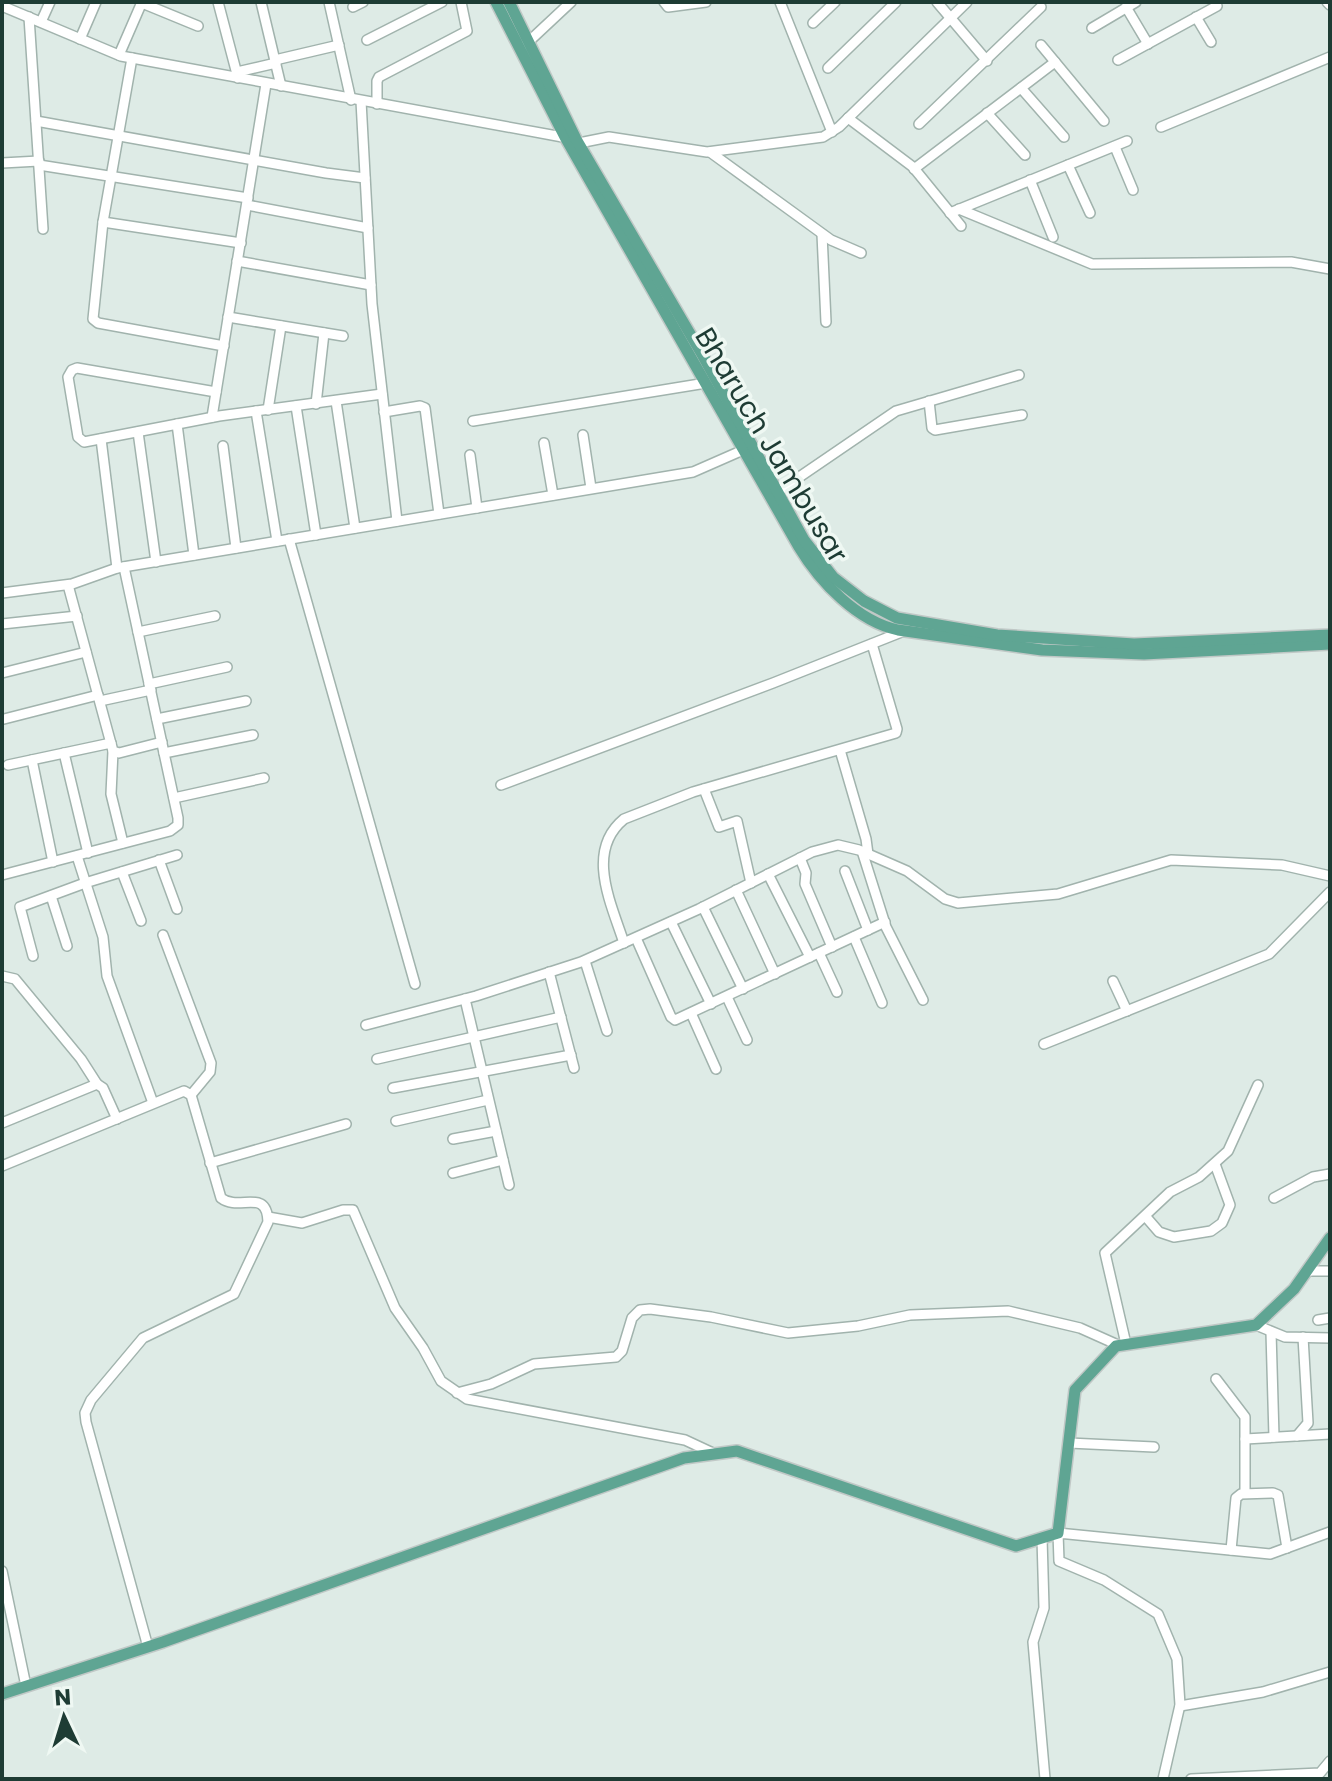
<svg xmlns="http://www.w3.org/2000/svg" width="1332" height="1781" viewBox="0 0 1332 1781" font-family="Poppins,sans-serif">
<style>
.lines{fill:none;stroke-linecap:round;stroke-linejoin:round}
.minor-casing{stroke:#a1b3ad;stroke-width:12}
.major-casing{stroke:#c0c8c6;stroke-width:14}
.minor{stroke:#fff;stroke-width:9}
.major{stroke:#5fa593;stroke-width:11}
.labels{text-anchor:middle;stroke-width:7;stroke-linejoin:round;paint-order:stroke}
.street-label{font-size:28px;fill:#1e3c34;stroke:#eff8f3}
</style>
<rect width="100%" height="100%" fill="#deebe6"/>
<g class="lines">
<defs>
<g id="minor">
<path d="M 218,2 L 238,78"/>
<path d="M 261,2 L 281,86"/>
<path d="M 329,2 L 351,100"/>
<path d="M 664,2 L 668,7 L 706,2"/>
<path d="M 780,2 L 832,132"/>
<path d="M 937,2 L 987,61"/>
<path d="M 1327,2 L 1330,5"/>
<path d="M 142,3 L 198,26"/>
<path d="M 2,6 L 121,56 L 568,138"/>
<path d="M 353,7 L 363,2"/>
<path d="M 1126,7 L 1148,44"/>
<path d="M 29,17 L 43,229"/>
<path d="M 1196,17 L 1211,42"/>
<path d="M 41,22 L 50,2"/>
<path d="M 813,23 L 835,2"/>
<path d="M 1092,28 L 1136,2"/>
<path d="M 80,39 L 96,2"/>
<path d="M 367,40 L 442,2"/>
<path d="M 1041,45 L 1104,121"/>
<path d="M 524,46 L 571,2"/>
<path d="M 119,55 L 142,2"/>
<path d="M 132,58 L 103,222 L 93,319 L 98,323 L 224,346"/>
<path d="M 275,60 L 339,45"/>
<path d="M 1118,60 L 1217,6"/>
<path d="M 828,68 L 896,2"/>
<path d="M 237,72 L 276,63"/>
<path d="M 1021,88 L 1064,137"/>
<path d="M 361,101 L 372,304 L 397,521"/>
<path d="M 377,104 L 377,81 L 379,77 L 467,31 L 461,2"/>
<path d="M 987,113 L 1025,155"/>
<path d="M 848,118 L 913,167 L 961,226"/>
<path d="M 36,121 L 326,173 L 365,178"/>
<path d="M 919,124 L 1041,7"/>
<path d="M 1161,127 L 1330,57"/>
<path d="M 579,143 L 609,137 L 707,152 L 823,137 L 839,127 L 967,2"/>
<path d="M 1115,147 L 1133,190"/>
<path d="M 710,152 L 831,240 L 861,253"/>
<path d="M 2,163 L 39,161"/>
<path d="M 39,165 L 248,198"/>
<path d="M 1068,165 L 1090,213"/>
<path d="M 914,169 L 1055,62"/>
<path d="M 1030,180 L 1053,237"/>
<path d="M 247,205 L 368,228"/>
<path d="M 959,209 L 1092,264 L 1291,262 L 1330,269"/>
<path d="M 950,213 L 1127,141"/>
<path d="M 103,222 L 241,243"/>
<path d="M 822,234 L 826,322"/>
<path d="M 237,261 L 371,285"/>
<path d="M 228,317 L 343,336"/>
<path d="M 216,392 L 77,368 L 72,370 L 68,377 L 78,437 L 84,442 L 219,416 L 382,394"/>
<path d="M 336,401 L 355,528"/>
<path d="M 929,401 L 932,428 L 935,430 L 1022,415"/>
<path d="M 316,404 L 324,333"/>
<path d="M 296,406 L 316,535"/>
<path d="M 268,410 L 281,326"/>
<path d="M 256,411 L 277,541"/>
<path d="M 384,412 L 420,406 L 425,408 L 439,514"/>
<path d="M 212,417 L 266,84"/>
<path d="M 473,421 L 706,383"/>
<path d="M 177,424 L 194,555"/>
<path d="M 138,432 L 156,562"/>
<path d="M 583,435 L 591,488"/>
<path d="M 101,439 L 117,568"/>
<path d="M 544,443 L 553,495"/>
<path d="M 223,446 L 236,548"/>
<path d="M 470,455 L 477,508"/>
<path d="M 773,495 L 896,411 L 1019,375"/>
<path d="M 289,539 L 415,984"/>
<path d="M 68,585 L 113,751 L 119,753 L 162,742"/>
<path d="M 2,593 L 72,584 L 117,568 L 693,472 L 750,447"/>
<path d="M 2,624 L 77,616"/>
<path d="M 138,632 L 215,616"/>
<path d="M 2,673 L 86,652"/>
<path d="M 149,684 L 227,667"/>
<path d="M 100,701 L 151,690"/>
<path d="M 4,719 L 98,695"/>
<path d="M 157,719 L 246,701"/>
<path d="M 840,750 L 866,839 L 868,854"/>
<path d="M 113,751 L 111,794 L 123,843"/>
<path d="M 64,753 L 88,853"/>
<path d="M 164,753 L 253,735"/>
<path d="M 32,760 L 53,862"/>
<path d="M 8,765 L 111,743"/>
<path d="M 501,785 L 773,683 L 904,631"/>
<path d="M 704,789 L 719,827 L 737,821 L 751,883"/>
<path d="M 174,798 L 264,778"/>
<path d="M 862,851 L 886,927 L 923,1000"/>
<path d="M 77,856 L 103,937 L 107,976 L 153,1103"/>
<path d="M 800,858 L 806,873 L 805,884 L 832,947"/>
<path d="M 159,860 L 177,909"/>
<path d="M 845,871 L 868,930"/>
<path d="M 122,872 L 141,921"/>
<path d="M 768,874 L 810,957"/>
<path d="M 2,875 L 170,831 L 178,825 L 178,818 L 124,567"/>
<path d="M 736,890 L 775,974"/>
<path d="M 51,896 L 67,946"/>
<path d="M 703,907 L 743,989"/>
<path d="M 671,922 L 711,1004"/>
<path d="M 163,935 L 211,1063 L 210,1072 L 191,1095"/>
<path d="M 854,937 L 882,1003"/>
<path d="M 636,938 L 671,1017 L 675,1020 L 885,922"/>
<path d="M 624,943 C 611,903 585,851 624,819 L 693,792 L 896,733 L 897,729 L 872,644"/>
<path d="M 819,953 L 837,992"/>
<path d="M 33,956 L 20,907 L 85,883 L 177,855"/>
<path d="M 585,961 L 607,1031"/>
<path d="M 549,972 L 574,1068"/>
<path d="M 2,976 L 15,979 L 81,1059 L 97,1084"/>
<path d="M 1113,981 L 1127,1011"/>
<path d="M 727,997 L 747,1040"/>
<path d="M 465,999 L 509,1185"/>
<path d="M 691,1013 L 716,1069"/>
<path d="M 366,1025 L 476,996 L 581,962 L 699,909 L 812,852 L 838,845 L 859,850 L 907,871 L 945,899 L 958,903 L 1058,894 L 1171,860 L 1282,865 L 1330,876"/>
<path d="M 1044,1044 L 1269,954 L 1330,892"/>
<path d="M 377,1059 L 561,1017"/>
<path d="M 393,1088 L 571,1055"/>
<path d="M 396,1121 L 488,1100"/>
<path d="M 2,1123 L 97,1084 L 103,1088 L 117,1119"/>
<path d="M 453,1139 L 496,1131"/>
<path d="M 210,1163 L 346,1124"/>
<path d="M 2,1166 L 184,1091 L 191,1095 L 221,1198 C 239,1212 267,1187 268,1222 L 234,1294 L 143,1338 L 91,1400 L 85,1413 L 86,1422 L 148,1647"/>
<path d="M 453,1173 L 503,1160"/>
<path d="M 1274,1198 L 1313,1177 L 1330,1174"/>
<path d="M 268,1217 L 302,1223 L 343,1210 L 353,1210 L 395,1308 L 423,1348 L 441,1381 L 467,1399 L 685,1440 L 715,1454"/>
<path d="M 1146,1217 L 1159,1232 L 1174,1237 L 1211,1231 L 1222,1223 L 1230,1205 L 1215,1164"/>
<path d="M 1309,1271 L 1330,1271"/>
<path d="M 1318,1320 L 1330,1318"/>
<path d="M 1256,1325 L 1285,1337 L 1330,1338"/>
<path d="M 1271,1332 L 1274,1437"/>
<path d="M 1126,1344 L 1105,1253 L 1170,1192 L 1199,1177 L 1228,1151 L 1258,1085"/>
<path d="M 1216,1379 L 1245,1417 L 1245,1493"/>
<path d="M 457,1393 L 491,1384 L 534,1364 L 616,1357 L 622,1351 L 632,1318 L 640,1310 L 650,1309 L 711,1317 L 788,1333 L 858,1326 L 910,1315 L 1008,1311 L 1080,1328 L 1118,1345"/>
<path d="M 1297,1436 L 1308,1423 L 1303,1337"/>
<path d="M 1245,1439 L 1330,1434"/>
<path d="M 1069,1443 L 1154,1447"/>
<path d="M 1042,1538 L 1044,1608 L 1033,1642 L 1045,1779"/>
<path d="M 1231,1550 L 1236,1498 L 1241,1494 L 1273,1493 L 1278,1495 L 1287,1548"/>
<path d="M 2,1571 L 26,1686"/>
<path d="M 1180,1706 L 1263,1692 L 1330,1672"/>
<path d="M 1163,1779 L 1180,1705 L 1177,1659 L 1158,1614 L 1104,1580 L 1059,1561 L 1058,1533 L 1270,1554 L 1330,1532"/>
<path d="M 1191,1779 L 1320,1773 L 1330,1761"/>
</g>
<g id="major">
<path d="M 496,2 L 565,137 L 799,547 C 820,582 857,621 898,630 L 1042,650 L 1144,654 L 1330,644"/>
<path d="M 509,2 L 576,139 L 703,356 L 804,540 L 833,577 L 864,601 L 897,618 L 997,635 L 1134,644 L 1330,635"/>
<path d="M 2,1694 L 163,1642 L 684,1458 L 737,1451 L 1016,1546 L 1058,1533 L 1075,1390 L 1116,1346 L 1256,1325 L 1294,1289 L 1330,1238"/>
</g>
</defs>
<!-- minor casing -->
<use href="#minor" class="minor-casing"/>
<!-- major casing -->
<use href="#major" class="major-casing"/>
<!-- minor -->
<use href="#minor" class="minor"/>
<!-- major -->
<use href="#major" class="major"/>
</g>
<g class="labels">
<!-- street labels -->
<g class="street-label">
<text transform="translate(772 445) rotate(59)" y="10">Bharuch Jambusar</text>
</g>
</g>
<!-- border -->
<rect width="1332" height="1781" fill="none" stroke="#1e3c34" stroke-width="8"/>
<!-- north arrow -->
<g transform="translate(64 1717) rotate(356)" stroke="#eff8f3" stroke-width="6" paint-order="stroke">
<path d="M0-6L14 30L0 20L-14 30Z" fill="#1e3c34"/>
<text y="-12" font-size="22" font-weight="bold" text-anchor="middle" fill="#1e3c34">N</text>
</g>
</svg>
